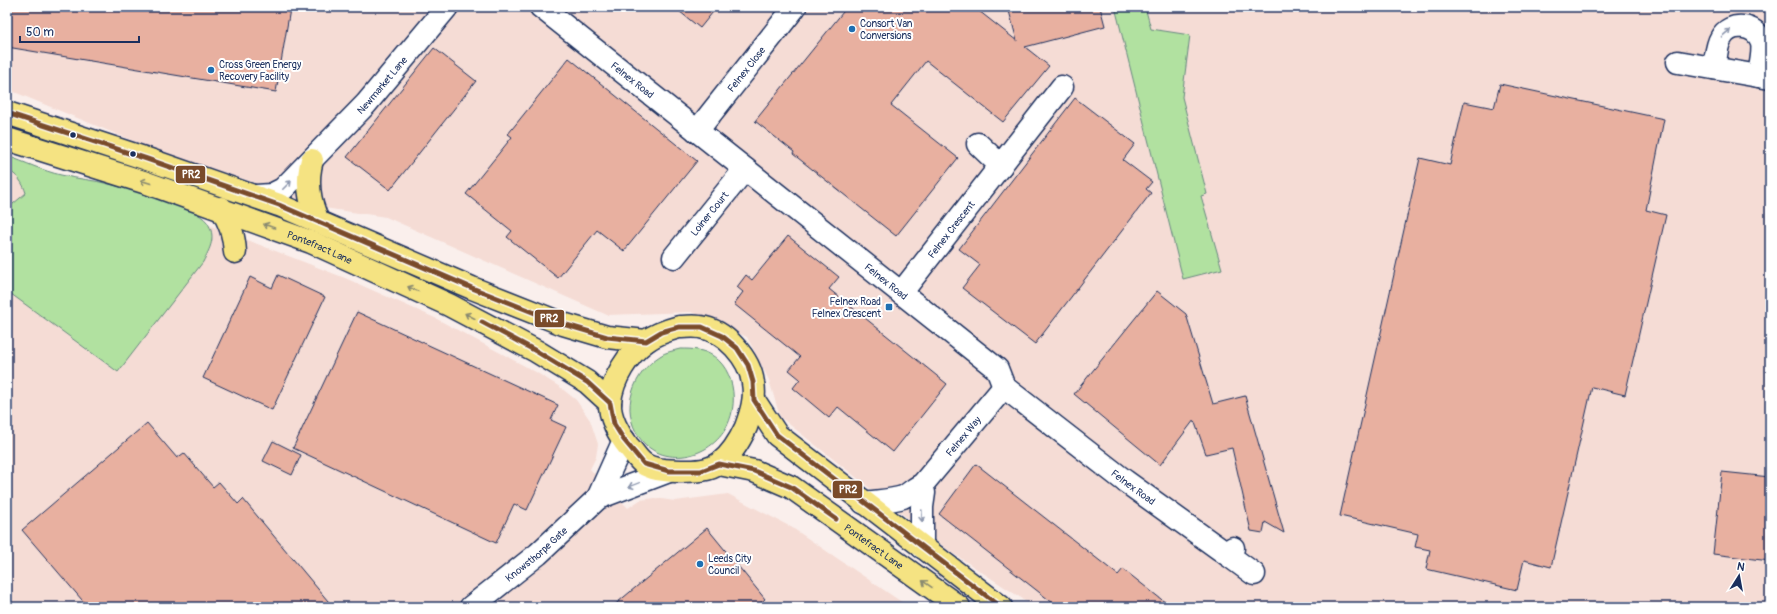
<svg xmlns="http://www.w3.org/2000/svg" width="1777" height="614" viewBox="0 0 1777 614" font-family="Pangolin,sans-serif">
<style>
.built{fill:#f5dcd5}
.green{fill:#b1e1a0;stroke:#66887f}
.building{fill:#e8b0a0;stroke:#1b2f5e}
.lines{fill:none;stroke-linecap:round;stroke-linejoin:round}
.minor-casing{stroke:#1b2f5e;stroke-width:25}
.highway-casing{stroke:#1b2f5e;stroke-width:25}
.minor{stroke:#fff;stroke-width:22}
.highway{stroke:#f5e382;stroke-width:22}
.bus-1-casing{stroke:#fff;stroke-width:8}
.bus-1{stroke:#7a4b2a;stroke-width:5}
.oneway{stroke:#8d97ae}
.oneway2{stroke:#888970}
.poi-dot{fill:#1f6fb2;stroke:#fff;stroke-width:1.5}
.bus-dot{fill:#1b2f5e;stroke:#fff;stroke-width:1.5}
.labels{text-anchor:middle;stroke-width:4;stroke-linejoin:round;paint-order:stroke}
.poi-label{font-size:10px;fill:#1b2f5e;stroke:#fff;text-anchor:start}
.street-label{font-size:10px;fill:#1b2f5e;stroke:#fff}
.line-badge{stroke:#fff;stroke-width:1.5}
.badge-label{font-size:11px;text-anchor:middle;font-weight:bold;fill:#fff}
</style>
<rect width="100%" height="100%" fill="#faefec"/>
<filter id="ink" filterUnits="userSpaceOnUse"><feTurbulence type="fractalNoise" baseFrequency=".025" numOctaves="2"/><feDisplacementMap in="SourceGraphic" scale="8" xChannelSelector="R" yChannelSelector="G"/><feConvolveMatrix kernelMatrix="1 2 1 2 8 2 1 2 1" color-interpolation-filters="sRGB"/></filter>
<g filter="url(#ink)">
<!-- built -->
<g class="built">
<path d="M 7,7 L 1770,7 L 1770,607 L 1035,607 L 948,550 L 780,417 L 769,380 L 747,337 L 691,312 L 607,315 L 386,217 L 310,206 L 273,189 L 155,150 L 7,89 Z"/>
<path d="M 7,163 L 206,224 L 345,278 L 435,318 L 534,371 L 560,387 L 576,400 L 590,420 L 598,444 L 596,457 L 590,469 L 628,508 L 640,500 L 655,498 L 675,501 L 728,494 L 791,527 L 909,607 L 7,607 Z"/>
</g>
<!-- green -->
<g class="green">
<path d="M 1115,7 L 1145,7 L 1151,29 L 1190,35 L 1182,97 L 1207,194 L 1201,196 L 1222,269 L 1183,279 Z"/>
<path d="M 7,156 C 25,162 43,171 61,175 C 77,179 94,180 109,184 C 130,189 197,207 207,222 C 217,237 210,248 203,262 L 118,372 L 7,291 L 7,209 L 26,193 C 23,183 17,174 7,170 Z"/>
<path d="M 680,349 C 686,349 692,349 698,350 C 732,356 741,399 727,426 C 711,459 661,469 639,437 C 620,409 633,373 660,356 C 665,352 673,351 680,349 Z"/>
</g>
<!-- building -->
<g class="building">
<path d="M 7,7 L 281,7 L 290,9 L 276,92 L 7,47 Z"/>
<path d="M 674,7 L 717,7 L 700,28 Z"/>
<path d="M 847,7 L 974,7 L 1017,41 L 1008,7 L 1100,7 L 1105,26 L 1025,47 L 1049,66 L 1003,122 L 926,61 L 891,105 L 958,158 L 896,236 L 793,154 L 794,152 L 755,121 Z"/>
<path d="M 434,48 L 476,81 L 390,190 L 347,157 Z"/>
<path d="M 569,58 L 697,161 L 624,251 L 597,230 L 558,278 L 507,237 L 512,231 L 466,194 L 512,137 L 508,134 Z"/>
<path d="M 1500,84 L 1664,119 L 1646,210 L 1666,215 L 1625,395 L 1592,387 L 1551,567 L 1524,560 L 1517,590 L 1426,569 L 1430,550 L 1415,547 L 1418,534 L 1340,516 L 1420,158 L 1450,165 L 1464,102 L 1494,108 Z"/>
<path d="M 1075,98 L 1135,144 L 1123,160 L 1152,182 L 1146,189 L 1151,193 L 1035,344 L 962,288 L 980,265 L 959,249 Z"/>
<path d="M 788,236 L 839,277 L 829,289 L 947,384 L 893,452 L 838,407 L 829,418 L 793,388 L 800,379 L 789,370 L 800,357 L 734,304 L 743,292 L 737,287 L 746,275 L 752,280 Z"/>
<path d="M 278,275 L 325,297 L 272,410 L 203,378 L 250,277 L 272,288 Z"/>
<path d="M 1157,291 L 1186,314 L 1213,404 L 1245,396 L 1284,533 L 1265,522 L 1263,533 L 1251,531 L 1232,448 L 1206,454 L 1194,420 L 1160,465 L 1074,394 Z"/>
<path d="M 357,312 L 558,405 L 551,420 L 566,427 L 527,510 L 514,504 L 496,543 L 293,448 Z"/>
<path d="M 147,423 L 177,458 L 184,453 L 213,487 L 219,482 L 238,504 L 243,499 L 333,607 L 88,607 L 22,530 Z"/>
<path d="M 273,441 L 301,455 L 292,475 L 263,461 Z"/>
<path d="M 976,464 L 1118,575 L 1123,569 L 1171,607 L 1058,607 L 939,514 Z"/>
<path d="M 1722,472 L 1770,477 L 1770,561 L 1713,554 Z"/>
<path d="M 707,528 L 765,599 L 756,607 L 612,607 Z"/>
</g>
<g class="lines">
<defs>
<g id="minor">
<path id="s1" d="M 541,7 L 997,369 L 1004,387 L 1125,481 L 1228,555"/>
<path d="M 1678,62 L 1770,78"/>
<path d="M 1714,68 C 1716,59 1716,46 1721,38 C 1730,21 1756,24 1762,42 C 1764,52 1760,66 1759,76"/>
<path id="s2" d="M 697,131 L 795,7"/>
<path d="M 978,144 L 1001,166"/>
<path id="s3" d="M 256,196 L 271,195 L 283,189 L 366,104 L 447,7"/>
<path id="s4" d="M 674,257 L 745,169"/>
<path id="s5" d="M 901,293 L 1062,87"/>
<path d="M 598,498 L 624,440"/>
<path id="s6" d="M 864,503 C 877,501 891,501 903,497 C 910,494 915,487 922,485 L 1004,387"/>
<path d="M 922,547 L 922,507 L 924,493 L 922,485"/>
<path d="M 1233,548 L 1228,555 L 1254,574"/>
<path id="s7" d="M 471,607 L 538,554 L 598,498 L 669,471"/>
</g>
<g id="highway">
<path d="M 7,113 L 147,159 L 279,205 L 472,288 L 563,324 L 607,337 L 646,341"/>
<path id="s8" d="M 7,139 L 147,183 L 311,242 L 449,305 L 536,351 L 587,382 L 610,403"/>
<path d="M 312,160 C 306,181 309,201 318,221"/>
<path d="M 221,208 C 230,223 234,235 235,252"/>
<path d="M 679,327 C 686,327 693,326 700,327 C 725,330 750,359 753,383 C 756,398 751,413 746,427 C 740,440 732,454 720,463 C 709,471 695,471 682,471 C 672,471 653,470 644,464 C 638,460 633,451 628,446 C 619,435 609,417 610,402 C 612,379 628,354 646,341 C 656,334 668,330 679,327 Z"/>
<path d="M 754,400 L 777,435 L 1001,607"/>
<path id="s9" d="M 719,464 L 754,471 L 791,487 L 959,607"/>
</g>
</defs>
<!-- minor casing -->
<use href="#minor" class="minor-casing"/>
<!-- highway casing -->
<use href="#highway" class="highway-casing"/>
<!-- minor -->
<use href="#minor" class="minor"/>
<!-- highway -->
<use href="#highway" class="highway"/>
<defs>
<g id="bus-1">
<path d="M 7,113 L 147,159 L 279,205 L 472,288 L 563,324 L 607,337 L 646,341 L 661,332 L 679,327 L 702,327 L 722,336 L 737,348 L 748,365 L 753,382 L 754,400 L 777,435 L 1001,607"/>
<path d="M 482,322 L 536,351 L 587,382 L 610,403 L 614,424 L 624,440 L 644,464 L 669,471 L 701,471 L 719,464 L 754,471 L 791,487 L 836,519"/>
</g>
</defs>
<!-- bus-1 casing -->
<use href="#bus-1" class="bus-1-casing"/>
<!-- bus-1 -->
<use href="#bus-1" class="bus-1"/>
</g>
<!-- one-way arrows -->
<defs><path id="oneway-shaft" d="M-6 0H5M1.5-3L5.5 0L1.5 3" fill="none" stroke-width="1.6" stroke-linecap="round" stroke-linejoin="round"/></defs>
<g class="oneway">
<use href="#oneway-shaft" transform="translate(1726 33) rotate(-40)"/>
<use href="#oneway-shaft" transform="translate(287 185) rotate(-45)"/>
<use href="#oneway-shaft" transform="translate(634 485) rotate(159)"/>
<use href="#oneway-shaft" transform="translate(922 516) rotate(88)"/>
</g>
<g class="oneway2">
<use href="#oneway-shaft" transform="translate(146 182) rotate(-162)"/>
<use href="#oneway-shaft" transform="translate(269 226) rotate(-160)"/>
<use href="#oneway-shaft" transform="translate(413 289) rotate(-155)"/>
<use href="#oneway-shaft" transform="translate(470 316) rotate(-152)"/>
<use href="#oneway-shaft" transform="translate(927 584) rotate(-145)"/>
</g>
</g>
<!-- markers -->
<g class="poi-dot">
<circle cx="852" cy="29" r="4"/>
<circle cx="211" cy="70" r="4"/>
<rect x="885" y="303" width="8" height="8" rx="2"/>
<circle cx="700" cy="564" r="4"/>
</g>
<g class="bus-dot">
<circle cx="73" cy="135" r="3.5"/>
<circle cx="133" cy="154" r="3.5"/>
</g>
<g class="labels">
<!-- poi labels -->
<g class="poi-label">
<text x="860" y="27">Consort Van<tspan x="860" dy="12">Conversions</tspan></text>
<text x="219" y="68">Cross Green Energy<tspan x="219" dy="12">Recovery Facility</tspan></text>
<text x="881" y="305" text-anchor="end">Felnex Road<tspan x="881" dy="12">Felnex Crescent</tspan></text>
<text x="708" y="562">Leeds City<tspan x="708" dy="12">Council</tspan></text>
</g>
<!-- street labels -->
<g class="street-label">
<text dy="4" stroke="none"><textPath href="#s2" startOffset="79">Felnex Close</textPath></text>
<text dy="4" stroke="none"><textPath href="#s1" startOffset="117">Felnex Road</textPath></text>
<text dy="4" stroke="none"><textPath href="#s3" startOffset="172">Newmarket Lane</textPath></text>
<text dy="4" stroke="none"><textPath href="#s4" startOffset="56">Loiner Court</textPath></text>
<text dy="4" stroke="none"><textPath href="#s5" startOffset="81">Felnex Crescent</textPath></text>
<text dy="4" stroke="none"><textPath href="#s8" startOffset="331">Pontefract Lane</textPath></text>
<text dy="4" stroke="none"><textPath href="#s1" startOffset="441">Felnex Road</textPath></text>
<text dy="4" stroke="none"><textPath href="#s6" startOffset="126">Felnex Way</textPath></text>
<text dy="4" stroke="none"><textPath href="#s1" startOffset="765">Felnex Road</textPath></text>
<text dy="4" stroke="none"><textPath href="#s9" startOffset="178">Pontefract Lane</textPath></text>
<text dy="4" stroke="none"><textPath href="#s7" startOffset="84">Knowsthorpe Gate</textPath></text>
</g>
</g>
<g class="line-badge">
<rect x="175" y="165" width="31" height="19" rx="4" fill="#7a4b2a"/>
<rect x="534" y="309" width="31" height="19" rx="4" fill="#7a4b2a"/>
<rect x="832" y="480" width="31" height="19" rx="4" fill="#7a4b2a"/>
</g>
<g class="badge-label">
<text x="191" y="178">PR2</text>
<text x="549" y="322">PR2</text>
<text x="848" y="493">PR2</text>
</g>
<!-- margin -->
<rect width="1777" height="614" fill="none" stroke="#fff" stroke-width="24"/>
<rect x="12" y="12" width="1753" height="590" fill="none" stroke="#1b2f5e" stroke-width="1.5" filter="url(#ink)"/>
<!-- north arrow -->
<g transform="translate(1739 576) rotate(11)" stroke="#ffffff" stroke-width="3" paint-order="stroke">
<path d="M0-3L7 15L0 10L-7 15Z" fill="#1b2f5e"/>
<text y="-6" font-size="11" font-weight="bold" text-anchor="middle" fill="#1b2f5e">N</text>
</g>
<!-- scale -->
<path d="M20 36v6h119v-6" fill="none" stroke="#1b2f5e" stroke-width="2"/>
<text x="26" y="36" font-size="12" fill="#1b2f5e" stroke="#ffffff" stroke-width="3" paint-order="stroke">50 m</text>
</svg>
